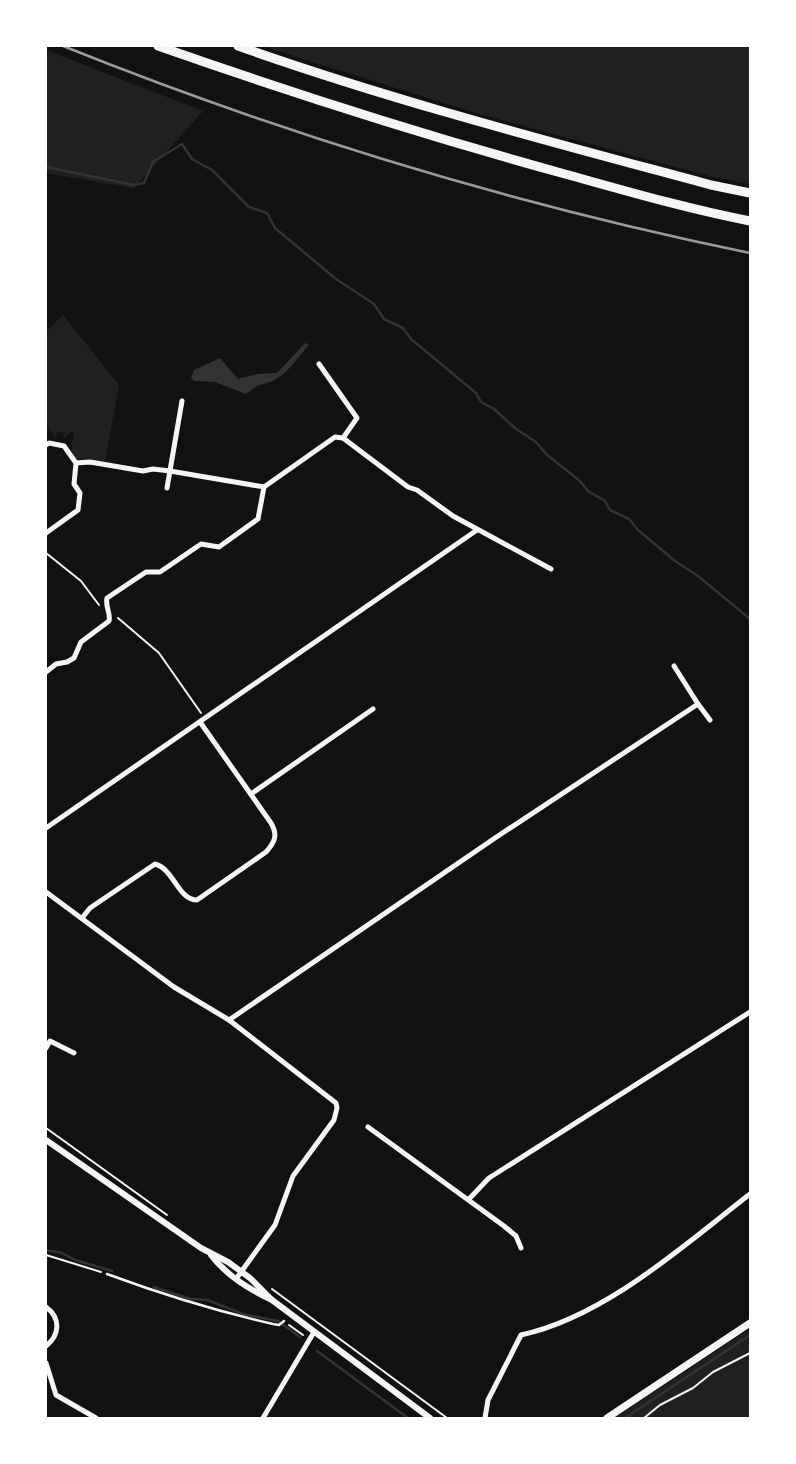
<svg xmlns="http://www.w3.org/2000/svg" width="796" height="1464" viewBox="0 0 796 1464" font-family="Figtree,sans-serif">
<style>
.green{fill:#202020}
.water{fill:#333}
.lines{fill:none;stroke-linecap:round;stroke-linejoin:round}
.stream{stroke:#333;stroke-width:2.5}
.path{stroke:#f5f5f5;stroke-width:2}
.service{stroke:#f5f5f5;stroke-width:2.5}
.minor{stroke:#f5f5f5;stroke-width:5}
.tertiary{stroke:#f5f5f5;stroke-width:6}
.secondary{stroke:#f5f5f5;stroke-width:7}
.motorway{stroke:#f5f5f5;stroke-width:9}
.rail{stroke:#9a9a9a;stroke-width:2.5}
</style>
<rect width="100%" height="100%" fill="#111"/>
<!-- green -->
<g class="green">
<path d="M 262,46 L 750,46 L 750,184 L 713,177 L 479,114 Z"/>
<path d="M 46,50 L 203,111 L 134,188 L 46,173 Z"/>
<path d="M 63,315 L 119,385 L 105,462 L 76,459 L 71,451 L 74,432 L 70,432 L 63,440 L 64,433 L 57,432 L 56,438 L 49,428 L 46,430 L 46,332 Z"/>
<path d="M 750,1329 L 750,1418 L 615,1418 Z"/>
</g>
<!-- water -->
<path class="water" d="M 305,343 L 309,345 L 286,372 L 273,381 L 257,386 L 246,394 L 215,382 L 194,381 L 191,378 L 194,370 L 220,358 L 238,379 L 258,374 L 277,373 Z"/>
<g class="lines">
<!-- stream -->
<g class="stream">
<path d="M 46,167 L 134,185 L 144,183 L 153,162 L 182,144 L 192,159 L 212,170 L 249,207 L 267,213 L 275,228 L 336,279 L 374,304 L 384,319 L 403,328 L 411,339 L 476,393 L 481,402 L 494,409 L 516,429 L 536,442 L 546,454 L 580,481 L 588,491 L 605,501 L 610,510 L 629,519 L 638,530 L 675,561 L 698,576 L 750,619"/>
<path d="M 46,1250 L 62,1253 L 75,1260 L 112,1271"/>
<path d="M 154,1287 L 190,1299 L 207,1300 L 243,1314 L 278,1321 L 300,1337"/>
<path d="M 317,1351 L 408,1418"/>
<path d="M 625,1418 L 750,1335"/>
</g>
<!-- path -->
<g class="path">
<path d="M 46,553 L 81,581 L 99,605"/>
<path d="M 118,618 L 159,653 L 201,713"/>
<path d="M 46,1128 L 167,1215"/>
<path d="M 46,1255 L 101,1272"/>
<path d="M 272,1289 L 447,1418"/>
<path d="M 289,1325 L 303,1335"/>
<path d="M 644,1418 L 660,1405 L 693,1388 L 713,1372 L 750,1353"/>
</g>
<!-- service -->
<path class="service" d="M 107,1274 C 161,1294 216,1311 273,1324 L 279,1325 L 284,1321"/>
<!-- minor -->
<g class="minor">
<path d="M 319,364 L 357,418 L 343,438"/>
<path d="M 343,438 L 408,487 L 417,490 L 453,516 L 551,569"/>
<path d="M 46,445 L 49,443 L 64,446 L 76,463 L 74,484 L 80,493 L 78,510 L 46,533"/>
<path d="M 76,463 L 90,462 L 143,471 L 153,469 L 170,471 L 264,487"/>
<path d="M 167,488 L 182,401"/>
<path d="M 674,666 L 698,704"/>
<path d="M 46,672 L 56,664 L 67,662 L 74,658 L 81,642 L 109,621 C 111,613 105,607 107,598 L 146,572 L 160,572 L 201,544 L 219,547 L 258,519 L 264,487 L 335,437 L 343,438"/>
<path d="M 251,794 L 373,709"/>
<path d="M 46,828 L 477,530"/>
<path d="M 46,892 L 174,987 L 229,1020 L 336,1103 L 337,1108 L 334,1120 L 293,1176 L 275,1225 L 236,1279"/>
<path d="M 82,918 L 90,908 L 155,864 C 174,869 178,900 197,900 L 266,852 C 275,842 278,835 271,823 L 200,722"/>
<path d="M 229,1020 L 495,838 L 698,704 L 710,720"/>
<path d="M 46,1048 L 50,1041 L 74,1053"/>
<path d="M 368,1127 L 504,1226 L 516,1236 L 521,1248"/>
<path d="M 469,1199 L 489,1178 L 750,1012"/>
<path d="M 46,1307 C 61,1318 60,1335 46,1346"/>
<path d="M 46,1363 L 56,1395 L 96,1418"/>
<path d="M 263,1418 L 314,1332"/>
<path d="M 485,1418 L 488,1400 L 521,1335 C 605,1317 684,1245 750,1194"/>
</g>
<!-- tertiary -->
<g class="tertiary">
<path d="M 46,1140 L 201,1248 L 228,1262 L 250,1278 L 272,1300"/>
<path d="M 211,1255 C 227,1276 248,1289 272,1300 L 430,1418"/>
</g>
<!-- secondary -->
<path class="secondary" d="M 607,1418 L 750,1323"/>
<!-- motorway -->
<g class="motorway">
<path d="M 158,46 C 292,93 427,136 565,174 C 626,191 688,209 750,221"/>
<path d="M 238,46 C 393,101 552,142 711,185 L 750,193"/>
</g>
<!-- rail -->
<path class="rail" d="M 63,46 C 285,135 516,205 750,253"/>
</g>
<!-- border -->
<rect width="796" height="1464" fill="none" stroke="#ffffff" stroke-width="94"/>
</svg>
